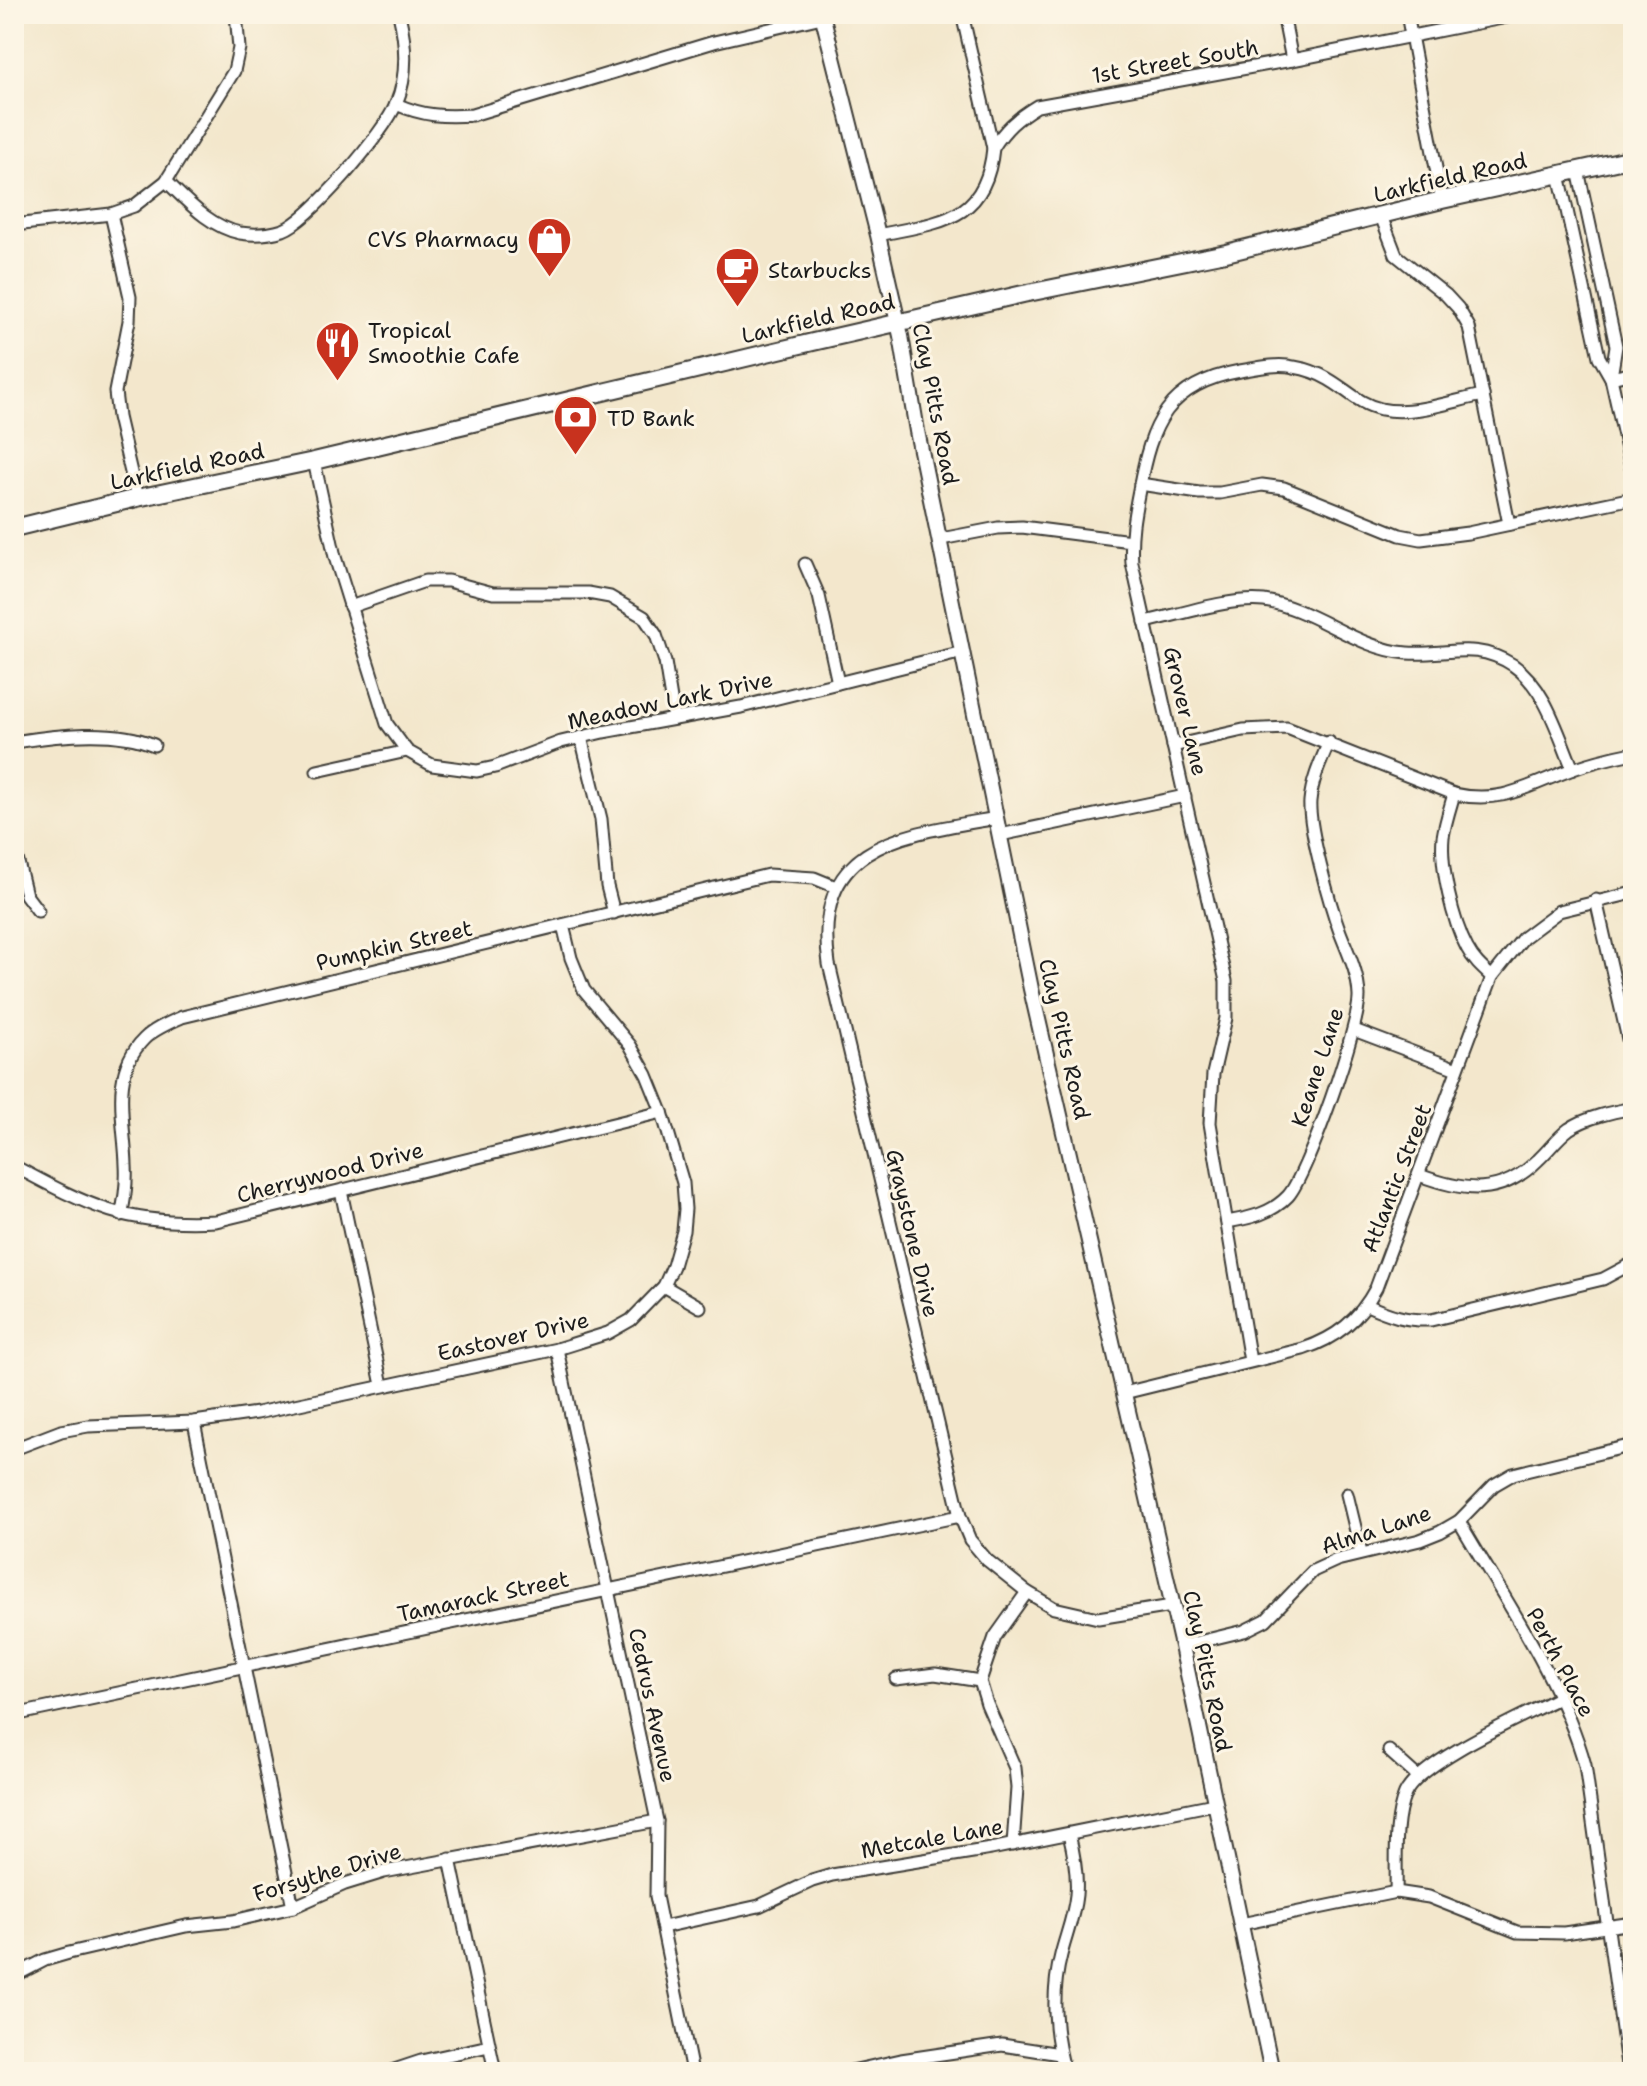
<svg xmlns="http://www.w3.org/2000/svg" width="1647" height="2086" viewBox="0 0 1647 2086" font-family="'Shantell Sans',sans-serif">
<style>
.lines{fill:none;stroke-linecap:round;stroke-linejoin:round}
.minor-casing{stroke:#3c3a36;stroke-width:15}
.tertiary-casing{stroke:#3c3a36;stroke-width:18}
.secondary-casing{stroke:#3c3a36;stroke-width:20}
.minor{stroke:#fff;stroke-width:11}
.tertiary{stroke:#fff;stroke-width:14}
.secondary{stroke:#fff;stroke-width:16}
.labels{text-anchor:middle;stroke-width:6;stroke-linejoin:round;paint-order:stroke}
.street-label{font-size:22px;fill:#1c1c1c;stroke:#fcf5e5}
.poi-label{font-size:22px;fill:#1c1c1c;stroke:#fcf5e5;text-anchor:start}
</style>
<rect width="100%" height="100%" fill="#fcf5e5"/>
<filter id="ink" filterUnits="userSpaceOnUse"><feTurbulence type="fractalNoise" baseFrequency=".0125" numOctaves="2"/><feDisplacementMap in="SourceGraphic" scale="16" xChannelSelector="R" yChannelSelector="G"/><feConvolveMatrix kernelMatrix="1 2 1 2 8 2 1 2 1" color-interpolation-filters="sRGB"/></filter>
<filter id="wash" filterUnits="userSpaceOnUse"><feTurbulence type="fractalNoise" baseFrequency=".006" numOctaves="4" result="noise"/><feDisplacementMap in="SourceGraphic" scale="32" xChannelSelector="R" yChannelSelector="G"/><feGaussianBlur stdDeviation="1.8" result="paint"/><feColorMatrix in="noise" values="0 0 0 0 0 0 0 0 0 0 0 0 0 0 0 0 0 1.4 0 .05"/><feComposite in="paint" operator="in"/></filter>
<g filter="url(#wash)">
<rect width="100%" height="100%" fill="#f3e7cc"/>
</g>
<g filter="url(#ink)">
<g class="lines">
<defs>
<g id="minor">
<path d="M 1283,14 L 1292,60"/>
<path d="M 1407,14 L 1442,200"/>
<path d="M 396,104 C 423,116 444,117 472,115 L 714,42 L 822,17"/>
<path d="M 993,148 C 1005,129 1017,118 1037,106 L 1292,60 L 1522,14"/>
<path d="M 1578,170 L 1616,346 L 1611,377"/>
<path d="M 1559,174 L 1599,357 L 1611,378 L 1633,476"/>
<path d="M 166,181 C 188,202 210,227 240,233 C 253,235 270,234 283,230 C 310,220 385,132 396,104 C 408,76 406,43 399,14"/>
<path d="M 111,214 L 130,297 L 129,321 L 115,392 L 118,417 L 137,498"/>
<path d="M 1381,216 L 1396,255 L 1446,295 L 1458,308 L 1469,327 L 1509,524"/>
<path d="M 14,225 L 111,214 L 134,206 L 166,181 L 234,71 L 239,48 L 236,14"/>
<path d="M 878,235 C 939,222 986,222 993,148 L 962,14"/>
<path d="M 1611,378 L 1633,373"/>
<path d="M 314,461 L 335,557 L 387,724 L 407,751 L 432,765 L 477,771 L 495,767 L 561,742 L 603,732 L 741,707 L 963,652"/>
<path d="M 1140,484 L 1199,493 L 1220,493 L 1262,485 L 1284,488 L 1400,535 L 1421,539 L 1468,533 L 1633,498"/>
<path d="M 941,539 L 998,528 L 1022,527 L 1131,541"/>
<path d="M 805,564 L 819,596 L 838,683"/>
<path d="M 350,607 L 425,581 L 448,581 L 493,593 L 588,593 L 610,597 L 644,617 L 656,635 L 665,662 L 674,718"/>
<path d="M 1145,622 C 1179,615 1230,597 1264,601 C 1314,608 1356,649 1407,653 C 1447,656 1474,640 1513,665 C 1546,688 1558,734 1573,769"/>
<path d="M 581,737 L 601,819 L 607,886 L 614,913"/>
<path d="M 14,742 C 56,735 115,728 154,745"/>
<path d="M 1173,746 L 1243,730 L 1287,728 L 1454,794 C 1502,805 1529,785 1573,769 C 1592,762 1613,757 1633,753"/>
<path d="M 317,771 L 407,751"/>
<path d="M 1454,794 C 1450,808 1445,823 1443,837 C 1440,867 1453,922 1467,948 C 1473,960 1482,968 1492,977"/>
<path d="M 997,818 C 905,834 811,842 829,964 L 960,1516 L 970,1540 L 987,1560 L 1027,1592 L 1054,1608 L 1098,1618 L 1172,1606"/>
<path d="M 1000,835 L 1185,796"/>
<path d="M 14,846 L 26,895 L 38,911"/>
<path d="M 1596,900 L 1633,1061"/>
<path d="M 1354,1030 L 1457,1069"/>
<path d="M 14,1166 C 90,1207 127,1226 216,1221 L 662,1112"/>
<path d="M 1419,1175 C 1465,1192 1501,1197 1538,1160 C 1549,1150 1557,1138 1569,1129 C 1587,1117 1612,1112 1633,1108"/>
<path d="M 341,1191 L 382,1385"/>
<path d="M 121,1215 C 125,1199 127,1182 126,1165 C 125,1122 109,1074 144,1039 C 154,1029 169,1023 182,1017 L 768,875 L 814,878 L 836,887"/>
<path d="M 1227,1222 C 1250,1218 1271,1214 1288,1196 C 1307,1175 1360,1025 1359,996 C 1358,972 1348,953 1340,932 C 1330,905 1308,827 1310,801 C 1312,780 1321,761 1329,742"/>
<path d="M 664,1286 L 700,1307"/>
<path d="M 1367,1305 C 1389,1315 1406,1321 1431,1320 L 1603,1279 L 1633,1263"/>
<path d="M 557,1349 L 657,1821 L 656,1896 L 692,2072"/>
<path d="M 1250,1361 L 1210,1123 L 1213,1074 L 1226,1018 L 1226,981 L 1132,563 C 1130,537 1134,515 1139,490 C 1151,424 1167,384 1240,371 C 1257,368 1277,363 1294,367 C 1306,369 1318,373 1328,379 C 1346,389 1360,405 1381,409 C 1413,416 1452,401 1483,395"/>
<path d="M 1124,1393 L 1303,1349 C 1336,1338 1359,1320 1376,1288 L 1492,977 L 1523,938 L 1559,911 L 1633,893"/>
<path d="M 194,1422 L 293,1907"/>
<path d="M 14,1449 L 61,1431 L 88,1426 L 194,1422 L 257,1413 L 557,1349 L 608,1333 L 631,1320 L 664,1286 L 673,1266 L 683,1231 L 685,1209 L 683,1183 L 662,1112 L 647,1075 L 630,1045 L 584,990 L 571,958 L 563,925"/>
<path d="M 1347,1494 L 1361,1552"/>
<path d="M 1459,1521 C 1503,1597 1562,1681 1585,1765 L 1628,2072"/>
<path d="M 1182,1646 L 1244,1631 L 1266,1620 L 1313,1571 L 1337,1560 L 1420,1540 L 1440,1532 L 1459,1521 L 1494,1485 L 1513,1474 L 1633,1445"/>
<path d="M 896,1679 L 935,1674 L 980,1681"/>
<path d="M 14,1715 L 960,1516"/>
<path d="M 1389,1751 L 1418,1777"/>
<path d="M 1013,1845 L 1017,1788 L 1015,1768 L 987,1704 L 980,1681 L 995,1637 L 1027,1592"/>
<path d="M 450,1859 L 495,2072"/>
<path d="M 1396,1892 C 1397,1862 1393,1822 1405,1794 C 1420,1761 1526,1715 1560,1697"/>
<path d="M 1241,1924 L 1396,1892 L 1429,1897 L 1517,1932 L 1564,1933 L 1633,1923"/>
<path d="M 663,1927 L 759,1906 L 812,1881 L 832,1875 L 991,1849 L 1214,1804"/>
<path d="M 14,1976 L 45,1960 L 69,1953 L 186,1926 L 233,1921 L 293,1907 L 345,1884 L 384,1872 L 657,1821"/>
<path d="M 388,2072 L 421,2061 L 489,2046"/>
<path d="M 847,2072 L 901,2060 L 1002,2045 L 1060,2054"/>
<path d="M 1065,2072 C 1054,2035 1051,1993 1061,1955 C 1066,1935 1074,1916 1076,1895 C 1078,1874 1074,1854 1069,1834"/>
</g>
<path id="tertiary" d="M 822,14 L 878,235 L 901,336 L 917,431 L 1031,989 L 1182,1646 L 1272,2072"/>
<path id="secondary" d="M 14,528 L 137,498 L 314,461 L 813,342 L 1023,294 L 1226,253 L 1442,200 L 1633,158"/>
</defs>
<!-- minor casing -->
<use href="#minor" class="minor-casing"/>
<!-- tertiary casing -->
<use href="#tertiary" class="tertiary-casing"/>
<!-- secondary casing -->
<use href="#secondary" class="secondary-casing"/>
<!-- minor -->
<use href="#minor" class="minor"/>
<!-- tertiary -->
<use href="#tertiary" class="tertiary"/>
<!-- secondary -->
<use href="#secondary" class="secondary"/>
</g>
</g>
<!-- icons -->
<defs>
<symbol id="shop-pin" viewBox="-11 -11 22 30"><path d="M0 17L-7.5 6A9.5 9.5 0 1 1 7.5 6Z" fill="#c8321e" stroke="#fcf5e5"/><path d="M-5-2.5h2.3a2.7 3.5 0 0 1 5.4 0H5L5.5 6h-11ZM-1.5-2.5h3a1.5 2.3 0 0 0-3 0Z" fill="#fff"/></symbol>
<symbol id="cafe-pin" viewBox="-11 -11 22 30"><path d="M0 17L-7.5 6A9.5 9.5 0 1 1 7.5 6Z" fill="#c8321e" stroke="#fcf5e5"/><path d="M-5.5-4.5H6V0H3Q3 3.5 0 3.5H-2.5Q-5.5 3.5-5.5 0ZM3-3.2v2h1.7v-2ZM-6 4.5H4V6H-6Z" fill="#fff"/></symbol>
<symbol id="restaurant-pin" viewBox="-11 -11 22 30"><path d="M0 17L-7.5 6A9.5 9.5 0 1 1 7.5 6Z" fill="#c8321e" stroke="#fcf5e5"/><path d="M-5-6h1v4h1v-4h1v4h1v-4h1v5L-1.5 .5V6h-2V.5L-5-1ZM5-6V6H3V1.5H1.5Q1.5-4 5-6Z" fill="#fff"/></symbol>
<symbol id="bank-pin" viewBox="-11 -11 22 30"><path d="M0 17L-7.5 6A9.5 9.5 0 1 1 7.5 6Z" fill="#c8321e" stroke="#fcf5e5"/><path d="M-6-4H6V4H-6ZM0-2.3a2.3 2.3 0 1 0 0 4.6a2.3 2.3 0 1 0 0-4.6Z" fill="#fff"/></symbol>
</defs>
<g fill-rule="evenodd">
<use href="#shop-pin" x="524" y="214" width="51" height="69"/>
<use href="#cafe-pin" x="712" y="244" width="51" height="69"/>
<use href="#restaurant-pin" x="312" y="318" width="51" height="69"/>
<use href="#bank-pin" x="550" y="392" width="51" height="69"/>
</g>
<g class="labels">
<!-- street labels -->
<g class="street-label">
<text transform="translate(1175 61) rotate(-10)" y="8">1st Street South</text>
<text transform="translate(1450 177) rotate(-13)" y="8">Larkfield Road</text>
<text transform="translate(818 318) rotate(-13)" y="8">Larkfield Road</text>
<text transform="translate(936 404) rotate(79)" y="8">Clay Pitts Road</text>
<text transform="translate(187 466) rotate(-12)" y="8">Larkfield Road</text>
<text transform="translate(670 700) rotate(-12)" y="8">Meadow Lark Drive</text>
<text transform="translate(1186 711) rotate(77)" y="8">Grover Lane</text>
<text transform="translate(394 945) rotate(-13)" y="8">Pumpkin Street</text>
<text transform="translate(1065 1039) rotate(77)" y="8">Clay Pitts Road</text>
<text transform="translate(1317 1067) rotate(-72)" y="8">Keane Lane</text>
<text transform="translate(330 1172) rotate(-14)" y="8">Cherrywood Drive</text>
<text transform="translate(1396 1178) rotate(-69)" y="8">Atlantic Street</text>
<text transform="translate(913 1233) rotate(77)" y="8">Graystone Drive</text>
<text transform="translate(513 1336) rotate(-13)" y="8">Eastover Drive</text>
<text transform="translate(1376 1529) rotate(-18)" y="8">Alma Lane</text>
<text transform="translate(483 1596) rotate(-12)" y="8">Tamarack Street</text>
<text transform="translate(1561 1662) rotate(62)" y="8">Perth Place</text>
<text transform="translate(1208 1671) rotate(78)" y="8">Clay Pitts Road</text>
<text transform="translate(653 1705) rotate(78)" y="8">Cedrus Avenue</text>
<text transform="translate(932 1838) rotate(-10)" y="8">Metcale Lane</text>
<text transform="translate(327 1872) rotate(-17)" y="8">Forsythe Drive</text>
</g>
<!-- poi labels -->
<g class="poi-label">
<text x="519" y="247" text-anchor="end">CVS Pharmacy</text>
<text x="768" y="278">Starbucks</text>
<text x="368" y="338">Tropical<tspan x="368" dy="25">Smoothie Cafe</tspan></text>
<text x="607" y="426">TD Bank</text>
</g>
</g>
<!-- margin -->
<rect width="1647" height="2086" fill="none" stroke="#fcf5e5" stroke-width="48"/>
</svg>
